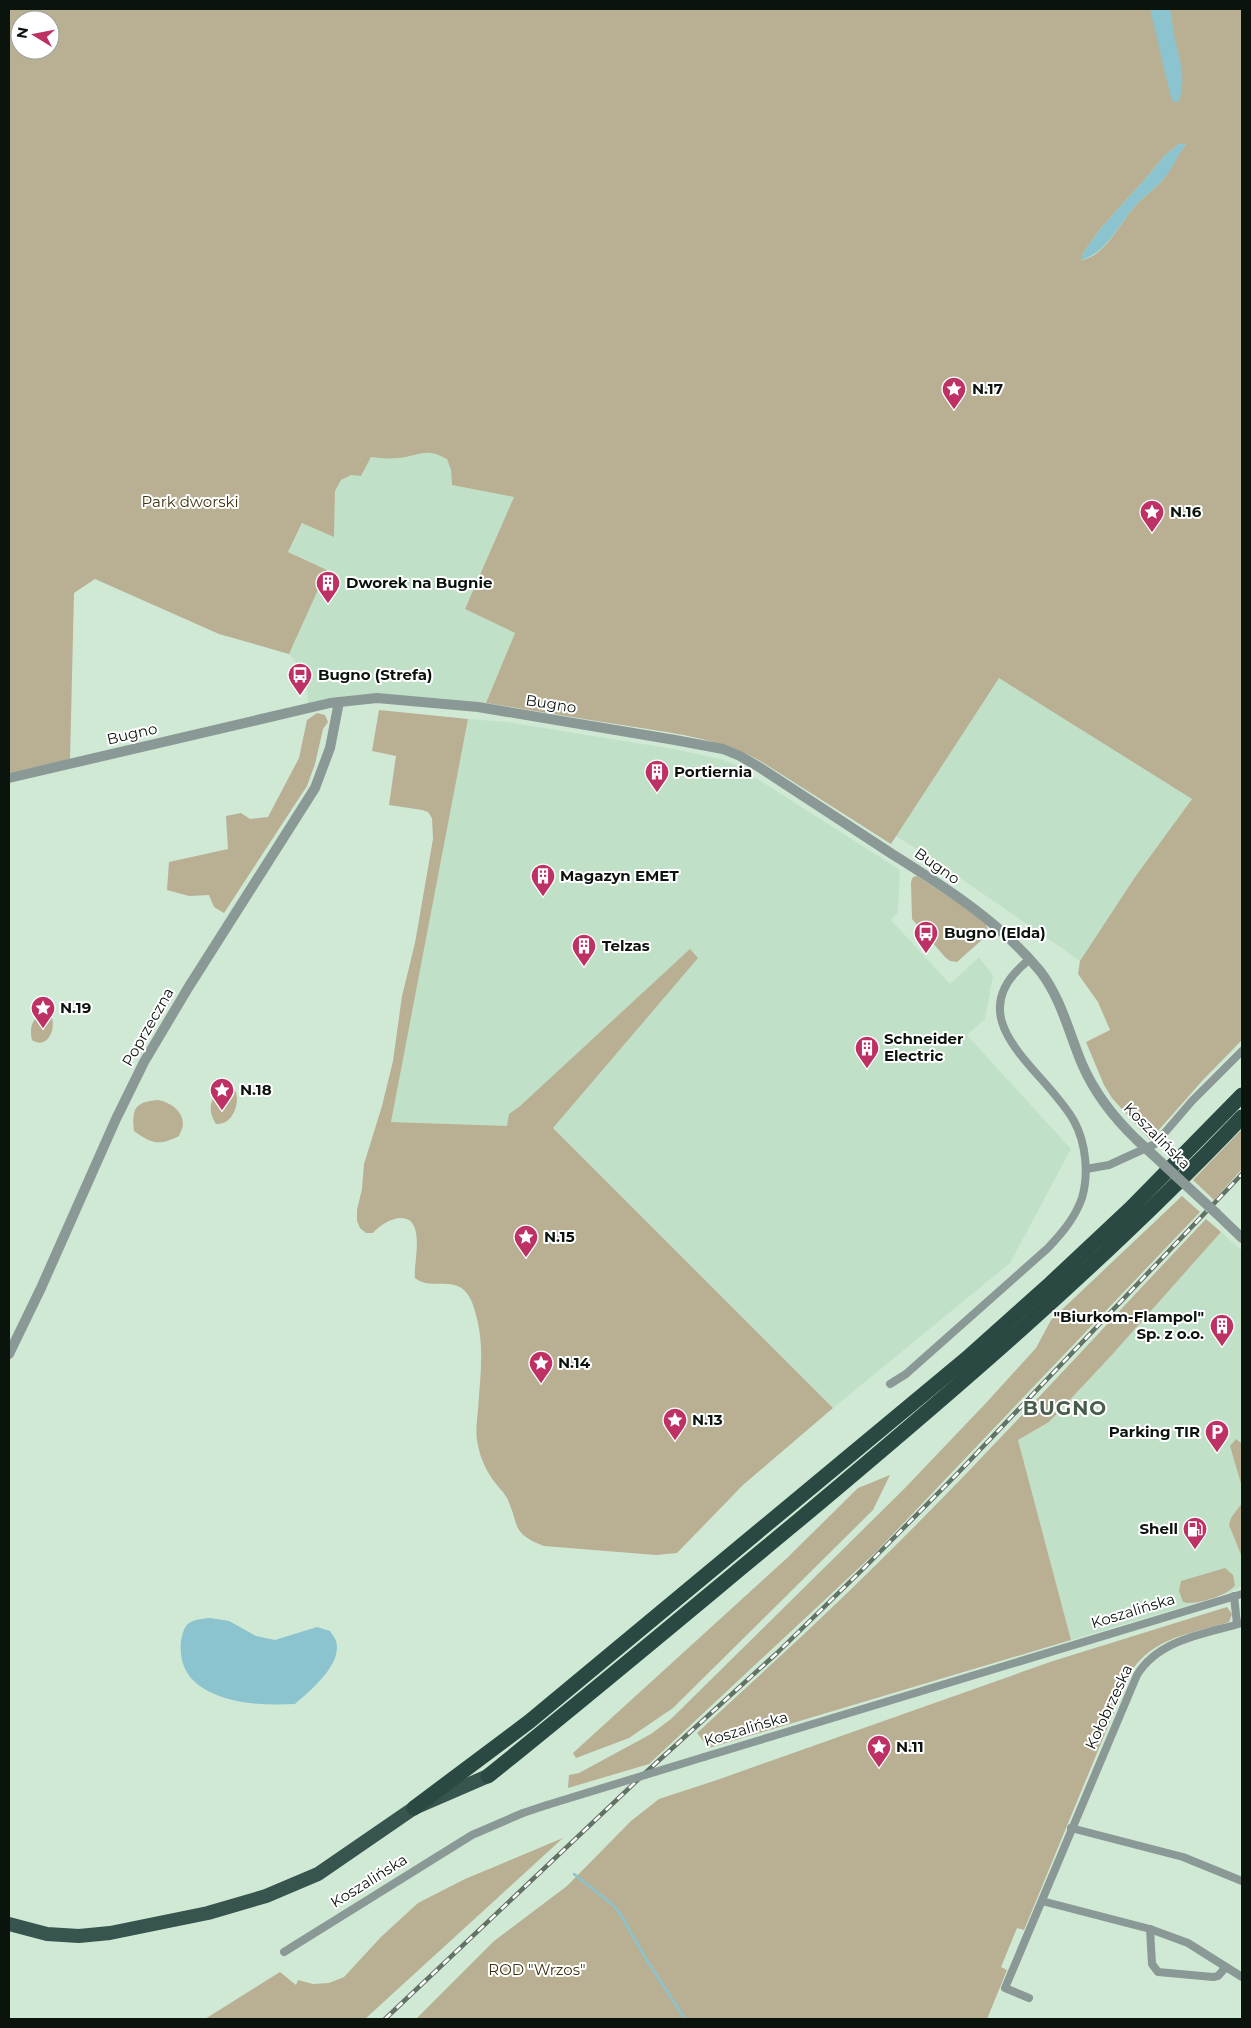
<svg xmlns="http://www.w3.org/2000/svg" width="1251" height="2028" viewBox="0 0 1251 2028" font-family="Montserrat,sans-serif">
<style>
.built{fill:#c0e0c7}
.green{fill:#b9af93;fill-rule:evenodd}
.water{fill:#8bc3ce}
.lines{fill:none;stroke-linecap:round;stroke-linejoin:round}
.stream{stroke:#8bc3ce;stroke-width:2.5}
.minor{stroke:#8b9996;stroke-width:8}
.tertiary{stroke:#8b9996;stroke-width:10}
.trunk{stroke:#37544e;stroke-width:14}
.motorway{stroke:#2a4943;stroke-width:15}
.rail-casing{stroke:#627265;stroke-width:4.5}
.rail{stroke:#fff;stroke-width:2.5;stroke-dasharray:8;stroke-linecap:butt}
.minor-bridge{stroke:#8b9996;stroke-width:8}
.tertiary-bridge{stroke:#8b9996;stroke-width:10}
.labels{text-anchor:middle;stroke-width:4;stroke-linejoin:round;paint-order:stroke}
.poi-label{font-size:15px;font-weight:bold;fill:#0b130d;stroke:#fff;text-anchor:start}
.park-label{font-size:15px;fill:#3f3411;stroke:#fff}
.street-label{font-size:15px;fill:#0b130d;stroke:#fff}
.district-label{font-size:20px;font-weight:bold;letter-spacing:1px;fill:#485d4c;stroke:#fff}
</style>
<rect width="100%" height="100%" fill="#d0e9d5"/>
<!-- built -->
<g class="built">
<path d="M 424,451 L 438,454 L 447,459 L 451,470 L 452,485 L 514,497 L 465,609 L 515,633 L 486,703 L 377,693 L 332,698 L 308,703 L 306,677 L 289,654 L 327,570 L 288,552 L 303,523 L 334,536 L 335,491 L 341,480 L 351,475 L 361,476 L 371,457 L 395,458 L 412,456 Z"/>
<path d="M 999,677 L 1192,799 L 1135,877 L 1080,961 L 933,859 L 896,836 Z"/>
<path d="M 468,719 L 507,722 L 674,749 L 720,759 L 736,765 L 900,870 L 898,912 L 891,920 L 950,984 L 979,957 L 993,976 L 985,1019 L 967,1035 L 1071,1149 L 1010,1263 L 833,1408 L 553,1128 L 391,1122 Z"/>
<path d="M 1221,1232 L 1242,1251 L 1242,1586 L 1226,1594 L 1071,1640 L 1018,1440 L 1049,1422 L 1110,1357 Z"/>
</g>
<!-- green -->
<g class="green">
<path d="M 9,9 L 1242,9 L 1242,1040 L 1202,1081 L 1150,1140 L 1112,1098 L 1104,1085 L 1086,1042 L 1110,1030 L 1098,1002 L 1078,974 L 1080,961 L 1135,877 L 1192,799 L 999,678 L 891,844 L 762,762 C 719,737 670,733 622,725 C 576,718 531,710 486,703 L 515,633 L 465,609 L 514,497 L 452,485 L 451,470 L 447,459 C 424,446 419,457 396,458 C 388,459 379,458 371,457 L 361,476 L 351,475 L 341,480 L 335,491 L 334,537 L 302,523 L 288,552 L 327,570 L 289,654 L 219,634 L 95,579 L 74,593 L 70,759 L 9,773 ZM 20,20 L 50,20 L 50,50 L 20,50 ZM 1179,144 L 1186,144 C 1178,154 1173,166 1165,177 C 1157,188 1144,196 1135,206 C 1119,224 1107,254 1082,260 L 1083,253 L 1101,228 L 1148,176 L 1164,156 Z"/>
<path d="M 379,710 L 468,719 L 391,1122 L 507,1126 L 509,1114 L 519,1107 L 690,949 L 698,958 L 553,1128 L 833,1408 L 743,1485 L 677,1553 L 656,1555 L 544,1546 C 510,1533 520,1525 507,1498 C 503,1491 497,1486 493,1480 C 486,1470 480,1457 478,1445 C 475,1434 477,1421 478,1410 C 480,1378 485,1346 476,1315 C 474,1307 471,1297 465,1291 C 452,1277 429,1290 415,1278 C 413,1263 427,1217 400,1218 C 390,1219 380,1225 373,1233 L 366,1233 L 360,1228 L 357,1221 L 357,1210 L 362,1189 L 364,1164 L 382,1106 L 393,1061 L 402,996 L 415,943 L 433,839 L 432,818 L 428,812 L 422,810 L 389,805 L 396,756 L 372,751 Z"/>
<path d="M 317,713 L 325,715 L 328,722 L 323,729 L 315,764 L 307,786 L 224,913 L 214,907 L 209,895 L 189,896 L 167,890 L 169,862 L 228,849 L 226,816 L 241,813 L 250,819 L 268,817 L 299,758 L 307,720 Z"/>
<path d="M 917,876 L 983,919 L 987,927 L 985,937 L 957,962 L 950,961 L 945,957 L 912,919 L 911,882 L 913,877 Z"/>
<path d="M 46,1013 L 50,1014 C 58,1026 48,1051 32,1040 C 29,1028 32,1016 46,1013 Z"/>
<path d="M 224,1085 L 231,1085 C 244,1096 234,1126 216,1124 C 206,1109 211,1096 224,1085 Z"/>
<path d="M 158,1100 C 169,1102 183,1110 183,1124 C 183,1128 180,1133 179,1136 C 159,1146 152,1144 134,1131 C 132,1109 134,1102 158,1100 Z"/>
<path d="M 1242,1129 L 1242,1169 L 1214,1200 L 1193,1180 Z"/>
<path d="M 1182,1196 L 1200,1212 L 877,1551 L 649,1764 L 568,1788 L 569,1775 L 579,1773 L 651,1734 L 671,1719 L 904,1489 L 986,1403 L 1036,1348 L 1051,1320 Z"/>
<path d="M 1206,1219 L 1221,1232 L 1110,1357 L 1049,1422 L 1018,1440 L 1071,1640 L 709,1748 L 697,1733 C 771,1665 844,1598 914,1527 C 1014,1426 1109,1321 1206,1219 Z"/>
<path d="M 1236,1439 L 1242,1444 L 1242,1487 L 1230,1446 Z"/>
<path d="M 890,1475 L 873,1510 L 673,1708 L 629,1738 L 576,1758 L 573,1753 L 786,1559 L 858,1488 Z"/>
<path d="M 1242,1503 L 1242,1557 L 1229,1525 L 1231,1518 Z"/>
<path d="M 1225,1568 L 1233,1575 L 1235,1585 C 1229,1595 1194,1606 1183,1602 L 1179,1591 L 1181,1581 Z"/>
<path d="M 1227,1607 L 1232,1614 L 1229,1622 C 1190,1634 1153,1637 1130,1673 L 1024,1930 L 1017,1928 L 1001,1967 L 1007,1970 L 987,2019 L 416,2019 L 494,1941 L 567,1886 L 631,1821 L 659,1799 L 717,1780 L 1053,1661 Z"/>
<path d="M 563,1838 L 365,2019 L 205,2019 L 280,1972 L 296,1985 L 298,1980 L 313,1984 L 329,1983 L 344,1977 L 381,1937 L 418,1903 L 465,1879 Z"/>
</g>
<!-- water -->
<g class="water">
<path d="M 1150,9 L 1170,9 C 1172,19 1173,30 1175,40 C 1181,64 1186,77 1179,102 L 1174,102 L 1171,98 Z"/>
<path d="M 1179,144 L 1186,144 C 1178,154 1174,166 1166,176 C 1157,188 1145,195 1135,206 C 1119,224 1107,253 1081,260 L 1083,253 L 1101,228 L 1148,176 L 1164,156 Z"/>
<path d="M 210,1618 L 229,1621 L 256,1636 L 275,1640 L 317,1627 L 330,1631 C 332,1634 335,1638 336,1641 C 343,1664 310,1691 295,1704 C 264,1705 236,1705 208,1691 C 187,1680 179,1664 181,1641 C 182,1637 183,1630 186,1626 C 191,1619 202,1619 210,1618 Z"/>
</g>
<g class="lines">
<!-- stream -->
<path class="stream" d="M 574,1874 L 613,1905 L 619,1912 L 648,1962 L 685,2019"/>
<!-- minor -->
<g class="minor">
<path d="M 1086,1169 L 1109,1165 L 1155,1144 L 1192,1101 L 1242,1051"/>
<path d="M 890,1384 L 906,1374 L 1048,1248 C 1062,1233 1075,1218 1082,1198 C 1089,1174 1086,1143 1074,1121 C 1044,1068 953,1019 1030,959"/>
<path d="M 1234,1596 L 1237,1624"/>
<path d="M 704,1757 L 1242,1594"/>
<path d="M 1071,1828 L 1183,1857 L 1242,1881"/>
<path d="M 1042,1901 L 1150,1929 L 1188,1943 L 1242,1977"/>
<path d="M 1150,1929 L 1152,1964 L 1158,1972 L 1213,1977 L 1218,1976 L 1226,1967"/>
<path d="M 284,1952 L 472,1835 L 523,1813 L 547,1805"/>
<path d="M 1029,1998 L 1005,1988 L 1137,1675 C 1159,1639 1205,1634 1242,1623"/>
</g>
<!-- tertiary -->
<g class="tertiary">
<path d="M 9,778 L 330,703 L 377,698 L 478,707 L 675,740 L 723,749 L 740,756 L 759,767 C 803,796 848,825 892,854 C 945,887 1000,922 1040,971 C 1061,998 1069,1033 1082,1064 C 1095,1094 1114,1118 1137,1140"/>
<path d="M 1216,1213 L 1242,1238"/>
<path d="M 9,1354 L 41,1288 L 116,1119 L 144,1062 L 188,988 L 315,788 L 330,748 L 339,702"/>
</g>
<!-- trunk -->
<path class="trunk" d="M 9,1924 L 47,1934 L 79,1936 L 110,1933 L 208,1913 L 266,1896 L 318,1874 L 414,1808 L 488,1776"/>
<!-- motorway -->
<g class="motorway">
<path d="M 488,1776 C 593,1692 695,1606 799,1520 C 952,1392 1104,1262 1242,1117"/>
<path d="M 414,1808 L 530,1721 L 966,1359 L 1051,1283 L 1131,1208 L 1242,1095"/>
</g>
<defs>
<path id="rail" d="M 385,2019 L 644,1774 L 777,1653 L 864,1568 L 957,1474 L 1242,1174"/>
</defs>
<!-- rail casing -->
<use href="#rail" class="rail-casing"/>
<!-- rail -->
<use href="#rail" class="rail"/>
<!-- minor-bridge -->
<path class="minor-bridge" d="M 547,1805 L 704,1757"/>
<!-- tertiary-bridge -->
<path class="tertiary-bridge" d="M 1137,1140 L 1216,1213"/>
</g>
<!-- icons -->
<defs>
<symbol id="sight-pin" viewBox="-11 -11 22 30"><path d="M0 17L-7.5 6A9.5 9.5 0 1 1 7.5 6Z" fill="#bd3165" stroke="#fff"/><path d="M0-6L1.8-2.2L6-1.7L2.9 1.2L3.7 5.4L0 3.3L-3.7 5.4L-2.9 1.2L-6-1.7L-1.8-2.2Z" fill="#fff"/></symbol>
<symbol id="building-pin" viewBox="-11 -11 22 30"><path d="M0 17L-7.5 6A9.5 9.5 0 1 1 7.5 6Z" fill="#bd3165" stroke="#fff"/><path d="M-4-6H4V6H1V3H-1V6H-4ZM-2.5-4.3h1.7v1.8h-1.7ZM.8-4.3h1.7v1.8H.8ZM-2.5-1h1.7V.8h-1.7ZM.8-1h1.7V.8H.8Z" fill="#fff"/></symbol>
<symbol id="bus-pin" viewBox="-11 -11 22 30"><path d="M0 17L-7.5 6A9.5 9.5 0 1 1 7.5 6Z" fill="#bd3165" stroke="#fff"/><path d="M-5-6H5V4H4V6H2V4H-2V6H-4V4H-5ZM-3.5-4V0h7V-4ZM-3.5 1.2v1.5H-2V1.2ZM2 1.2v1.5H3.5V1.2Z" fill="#fff"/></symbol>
<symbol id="parking-pin" viewBox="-11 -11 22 30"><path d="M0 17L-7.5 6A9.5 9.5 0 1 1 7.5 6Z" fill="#bd3165" stroke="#fff"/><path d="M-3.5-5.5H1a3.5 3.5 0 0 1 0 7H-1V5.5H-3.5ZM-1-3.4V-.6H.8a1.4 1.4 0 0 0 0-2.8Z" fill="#fff"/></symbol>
<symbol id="fuel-pin" viewBox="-11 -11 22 30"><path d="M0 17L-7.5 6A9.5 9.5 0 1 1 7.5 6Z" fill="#bd3165" stroke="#fff"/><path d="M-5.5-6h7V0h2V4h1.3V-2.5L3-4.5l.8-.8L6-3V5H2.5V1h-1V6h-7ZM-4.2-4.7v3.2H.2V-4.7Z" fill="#fff"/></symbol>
</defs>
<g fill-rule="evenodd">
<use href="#sight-pin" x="940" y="375" width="28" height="38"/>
<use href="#sight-pin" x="1138" y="498" width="28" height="38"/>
<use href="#building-pin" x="314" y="569" width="28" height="38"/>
<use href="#bus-pin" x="286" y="661" width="28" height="38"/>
<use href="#building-pin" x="643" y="758" width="28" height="38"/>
<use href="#building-pin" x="529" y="862" width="28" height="38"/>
<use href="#bus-pin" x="912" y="919" width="28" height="38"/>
<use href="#building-pin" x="570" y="932" width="28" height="38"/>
<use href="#sight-pin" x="29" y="994" width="28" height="38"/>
<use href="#building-pin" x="853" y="1034" width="28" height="38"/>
<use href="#sight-pin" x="208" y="1076" width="28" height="38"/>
<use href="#sight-pin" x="512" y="1223" width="28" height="38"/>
<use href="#building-pin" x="1208" y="1312" width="28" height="38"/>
<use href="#sight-pin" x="527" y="1349" width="28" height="38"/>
<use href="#sight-pin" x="661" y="1406" width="28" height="38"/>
<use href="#parking-pin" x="1203" y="1418" width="28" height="38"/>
<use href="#fuel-pin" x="1181" y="1515" width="28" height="38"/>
<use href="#sight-pin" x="865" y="1733" width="28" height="38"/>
</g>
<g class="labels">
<!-- poi labels -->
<g class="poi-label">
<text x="972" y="394">N.17</text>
<text x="1170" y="517">N.16</text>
<text x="346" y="588">Dworek na Bugnie</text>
<text x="318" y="680">Bugno (Strefa)</text>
<text x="674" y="777">Portiernia</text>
<text x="560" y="881">Magazyn EMET</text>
<text x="944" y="938">Bugno (Elda)</text>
<text x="602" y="951">Telzas</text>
<text x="60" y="1013">N.19</text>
<text x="884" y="1044">Schneider<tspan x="884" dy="17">Electric</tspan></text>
<text x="240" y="1095">N.18</text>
<text x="544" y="1242">N.15</text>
<text x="1204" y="1322" text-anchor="end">"Biurkom-Flampol"<tspan x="1204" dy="17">Sp. z o.o.</tspan></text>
<text x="558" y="1368">N.14</text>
<text x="692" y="1425">N.13</text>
<text x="1200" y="1437" text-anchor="end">Parking TIR</text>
<text x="1178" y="1534" text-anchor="end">Shell</text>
<text x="896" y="1752">N.11</text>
</g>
<!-- park labels -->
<g class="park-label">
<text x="190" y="507">Park dworski</text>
<text x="537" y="1975">ROD "Wrzos"</text>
</g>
<!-- street labels -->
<g class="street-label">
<text transform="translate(551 704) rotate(9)" y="5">Bugno</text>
<text transform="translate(132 734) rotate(-13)" y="5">Bugno</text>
<text transform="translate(937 866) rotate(35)" y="5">Bugno</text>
<text transform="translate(148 1027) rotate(-60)" y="5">Poprzeczna</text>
<text transform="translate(1157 1136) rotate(45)" y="5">Koszalińska</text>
<text transform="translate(1133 1611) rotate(-17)" y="5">Koszalińska</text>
<text transform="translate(1109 1707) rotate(-65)" y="5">Kołobrzeska</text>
<text transform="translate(746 1729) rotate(-17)" y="5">Koszalińska</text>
<text transform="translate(369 1881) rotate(-32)" y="5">Koszalińska</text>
</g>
<!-- district labels -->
<g class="district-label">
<text x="1065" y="1415">BUGNO</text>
</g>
</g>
<!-- border -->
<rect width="1251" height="2028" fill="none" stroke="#0b130d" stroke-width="20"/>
<!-- north arrow -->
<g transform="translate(35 35) rotate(280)"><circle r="24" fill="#ffffff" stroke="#9da19e"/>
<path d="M0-4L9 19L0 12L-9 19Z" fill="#bd3165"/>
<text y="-8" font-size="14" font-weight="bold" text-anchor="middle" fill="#0b130d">N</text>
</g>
</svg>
